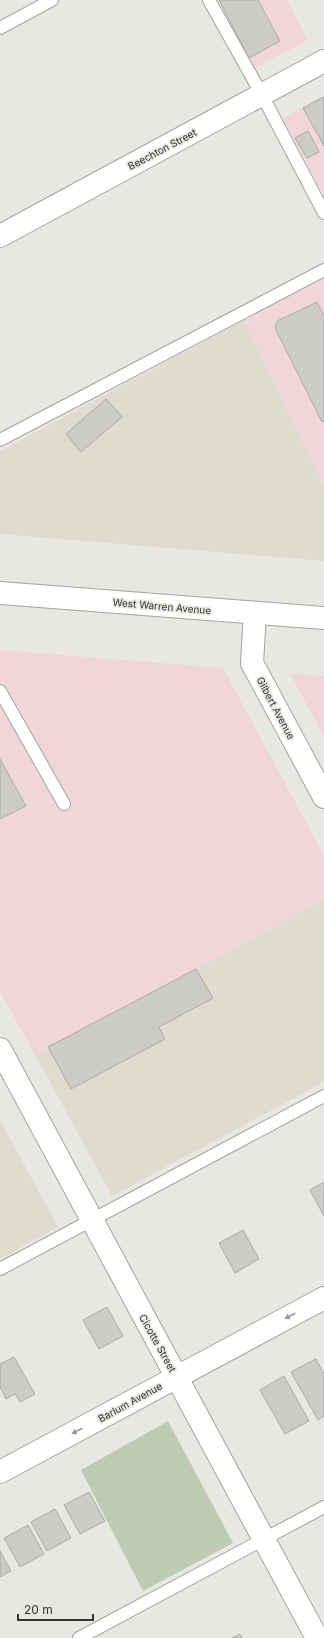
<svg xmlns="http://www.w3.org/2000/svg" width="324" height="1638" viewBox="0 0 324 1638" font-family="Inter,sans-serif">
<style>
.commercial{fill:#f0d6da}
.built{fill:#dedbcf}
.green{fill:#becbb3}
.building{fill:#cccbc6;stroke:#acaba6}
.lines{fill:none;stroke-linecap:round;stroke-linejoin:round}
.service-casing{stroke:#a4a39f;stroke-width:14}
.minor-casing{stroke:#a4a39f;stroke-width:24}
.primary-casing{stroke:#a4a39f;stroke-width:24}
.service{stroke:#fff;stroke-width:12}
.minor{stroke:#fff;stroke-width:22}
.primary{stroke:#fff;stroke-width:22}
.oneway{fill:#9a9998}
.labels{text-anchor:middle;stroke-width:3.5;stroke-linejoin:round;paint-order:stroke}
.street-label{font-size:10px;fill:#343331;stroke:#e8e7e2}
</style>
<rect width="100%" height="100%" fill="#e8e7e2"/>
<!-- commercial -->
<g class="commercial">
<path d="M 218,0 L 287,0 L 308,40 L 255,68 Z"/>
<path d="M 324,95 L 324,196 L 283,118 Z"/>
<path d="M 324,279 L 324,486 L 244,320 Z"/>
<path d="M 0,650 L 223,668 L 324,856 L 324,900 L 36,1056 L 0,992 Z"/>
<path d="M 290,673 L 324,676 L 324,737 Z"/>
</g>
<!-- built -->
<g class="built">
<path d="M 244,320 L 324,486 L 324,561 L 0,534 L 0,451 Z"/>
<path d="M 324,900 L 324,1082 L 112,1196 L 36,1056 Z"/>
<path d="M 0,1120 L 58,1227 L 0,1259 Z"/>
</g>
<!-- green -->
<path class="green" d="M 168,1421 L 233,1543 L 143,1591 L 81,1470 Z"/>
<!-- building -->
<g class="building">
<path d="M 219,0 L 258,0 L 280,41 L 249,58 Z"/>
<path d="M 324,97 L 324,146 L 303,108 Z"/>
<path d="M 308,131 L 319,152 L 307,158 L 295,138 Z"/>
<path d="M 317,302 L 324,316 L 324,421 L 322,422 L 275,328 L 277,321 Z"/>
<path d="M 106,399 L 122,417 L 81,452 L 66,434 Z"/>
<path d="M 0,759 L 26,806 L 0,819 Z"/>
<path d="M 196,969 L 213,998 L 159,1027 L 165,1039 L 71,1089 L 48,1047 Z"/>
<path d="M 324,1182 L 324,1216 L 310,1190 Z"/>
<path d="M 243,1230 L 259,1259 L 235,1273 L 219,1243 Z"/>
<path d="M 107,1307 L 123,1336 L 99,1349 L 83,1320 Z"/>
<path d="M 14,1357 L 35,1394 L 20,1402 L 15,1394 L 6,1399 L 0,1387 L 0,1364 Z"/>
<path d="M 316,1359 L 324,1374 L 324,1416 L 318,1420 L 291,1372 Z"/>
<path d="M 284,1376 L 309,1421 L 285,1434 L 260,1390 Z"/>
<path d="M 89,1492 L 105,1521 L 80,1534 L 64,1505 Z"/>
<path d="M 55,1509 L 71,1538 L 47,1551 L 31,1522 Z"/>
<path d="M 28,1525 L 44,1554 L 20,1567 L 4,1538 Z"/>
<path d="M 0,1551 L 11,1571 L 0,1577 Z"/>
<path d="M 240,1634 L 242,1638 L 232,1638 Z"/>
</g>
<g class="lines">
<defs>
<g id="service">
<path d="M 209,0 L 262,95 L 324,213"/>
<path d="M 0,28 L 52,0"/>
<path d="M 0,440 L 324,270"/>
<path d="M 0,691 L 64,804"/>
<path d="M 0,1269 L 324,1096"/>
<path d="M 79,1638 L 324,1507"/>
</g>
<g id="minor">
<path d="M 0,236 L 324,61"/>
<path d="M 255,613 L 252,663 L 324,797"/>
<path d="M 0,1049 L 317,1638"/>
<path d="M 0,1472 L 324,1298"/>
</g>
<path id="primary" d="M 0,593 L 324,618"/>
</defs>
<!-- service casing -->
<use href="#service" class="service-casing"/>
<!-- minor casing -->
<use href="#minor" class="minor-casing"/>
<!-- primary casing -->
<use href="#primary" class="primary-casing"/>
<!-- service -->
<use href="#service" class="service"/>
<!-- minor -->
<use href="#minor" class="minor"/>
<!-- primary -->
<use href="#primary" class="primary"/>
</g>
<!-- one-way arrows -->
<defs><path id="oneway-solid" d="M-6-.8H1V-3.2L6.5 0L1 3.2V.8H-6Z"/></defs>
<g class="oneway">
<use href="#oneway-solid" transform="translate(290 1316) rotate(152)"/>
<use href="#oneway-solid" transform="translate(77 1431) rotate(152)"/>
</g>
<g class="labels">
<!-- street labels -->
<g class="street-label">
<text transform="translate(162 149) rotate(-28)" y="4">Beechton Street</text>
<text transform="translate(162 606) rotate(5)" y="4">West Warren Avenue</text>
<text transform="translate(276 708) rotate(62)" y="4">Gilbert Avenue</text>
<text transform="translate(158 1343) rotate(61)" y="4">Cicotte Street</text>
<text transform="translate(130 1402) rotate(-29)" y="4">Barlum Avenue</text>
</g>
</g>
<!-- scale -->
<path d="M18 1614v6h75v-6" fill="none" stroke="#343331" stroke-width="2"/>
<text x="24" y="1614" font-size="12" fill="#343331" stroke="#e8e7e2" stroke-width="3" paint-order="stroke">20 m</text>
</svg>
